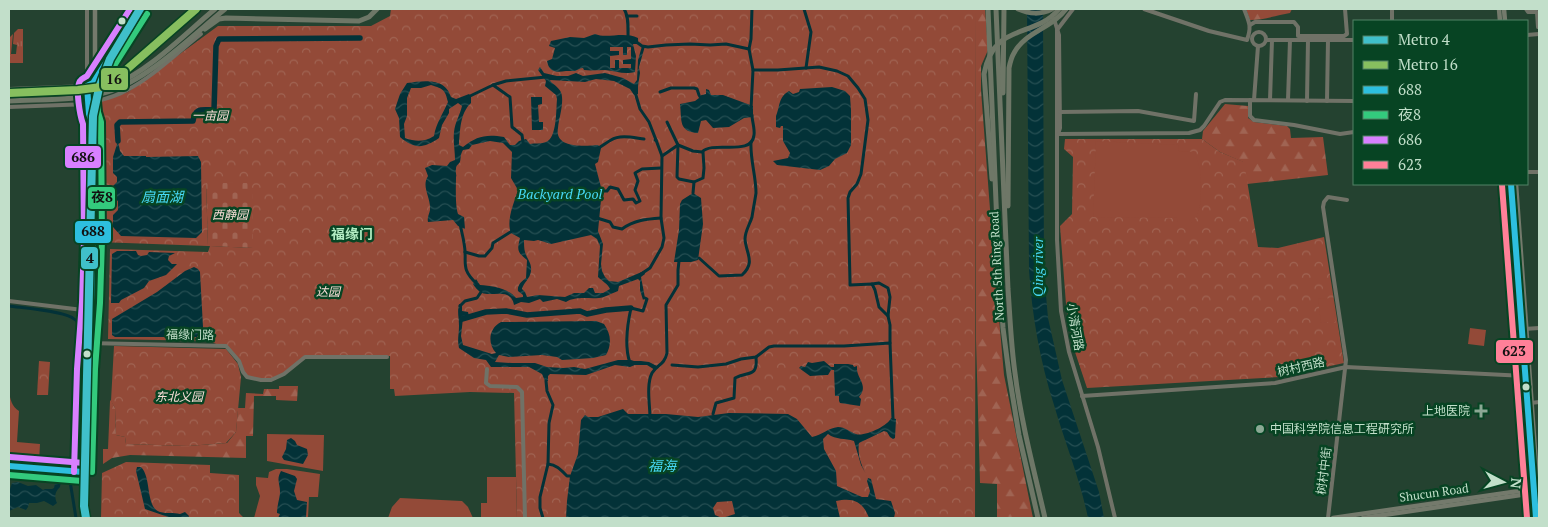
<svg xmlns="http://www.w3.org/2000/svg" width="1548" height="527" viewBox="0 0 1548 527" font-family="'PT Serif','Noto Sans SC',serif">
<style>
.grass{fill:url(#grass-tufts)}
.forest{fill:url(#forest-firs)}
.cemetery{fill:url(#cemetery-stones)}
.park{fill:url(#park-crowns)}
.garden{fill:#934a38}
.water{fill:url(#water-waves);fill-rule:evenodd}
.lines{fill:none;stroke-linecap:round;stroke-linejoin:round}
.canal{stroke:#033238;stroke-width:3}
.river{stroke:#033238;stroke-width:5.5}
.minor{stroke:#707267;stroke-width:4}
.major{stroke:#747a6c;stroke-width:4.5}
.highway{stroke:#6e7767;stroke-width:5}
.bus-1-casing{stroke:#074423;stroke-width:10}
.bus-2-casing{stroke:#074423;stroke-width:10}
.bus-3-casing{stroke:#074423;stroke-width:10}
.bus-4-casing{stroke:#074423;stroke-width:10}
.bus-1{stroke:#2dbfdf;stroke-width:6}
.bus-2{stroke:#33ca7d;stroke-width:6}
.bus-3{stroke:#d880ff;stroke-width:6}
.bus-4{stroke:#ff8098;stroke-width:6}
.metro-1-casing{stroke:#074423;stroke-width:11}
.metro-2-casing{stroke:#074423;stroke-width:11}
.metro-1{stroke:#40c0ca;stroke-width:8}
.metro-2{stroke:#87bf5f;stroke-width:8}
.bus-dot{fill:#c2dfca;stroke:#074423;stroke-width:2}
.poi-dot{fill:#8ba894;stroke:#074423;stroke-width:2}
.labels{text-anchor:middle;stroke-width:5;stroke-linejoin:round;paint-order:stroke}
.park-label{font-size:12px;font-style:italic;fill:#f8ddd7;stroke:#074423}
.street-label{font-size:12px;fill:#c2dfca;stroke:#074423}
.poi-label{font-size:12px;fill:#c2dfca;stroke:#074423;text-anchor:end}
.water-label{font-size:14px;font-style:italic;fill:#47d9f5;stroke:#074423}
.neighbourhood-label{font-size:14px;font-weight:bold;fill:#b2ecc2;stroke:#074423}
.line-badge{stroke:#074423;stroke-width:2}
.pale-badge-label{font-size:14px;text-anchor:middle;font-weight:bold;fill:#111}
</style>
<defs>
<pattern id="grass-tufts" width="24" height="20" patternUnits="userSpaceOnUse" patternTransform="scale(1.25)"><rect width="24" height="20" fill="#934a38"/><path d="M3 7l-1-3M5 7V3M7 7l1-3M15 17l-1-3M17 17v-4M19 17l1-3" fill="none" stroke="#a06453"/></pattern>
<pattern id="forest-firs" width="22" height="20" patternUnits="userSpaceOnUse" patternTransform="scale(1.25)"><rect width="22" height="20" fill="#934a38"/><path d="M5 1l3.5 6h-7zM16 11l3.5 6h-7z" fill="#a06453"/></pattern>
<pattern id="cemetery-stones" width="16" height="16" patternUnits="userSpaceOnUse" patternTransform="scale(1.25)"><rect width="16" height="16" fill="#934a38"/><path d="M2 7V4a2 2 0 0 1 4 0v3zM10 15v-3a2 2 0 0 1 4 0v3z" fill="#a06453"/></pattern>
<pattern id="park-crowns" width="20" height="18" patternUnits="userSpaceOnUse" patternTransform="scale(1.25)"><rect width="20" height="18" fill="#934a38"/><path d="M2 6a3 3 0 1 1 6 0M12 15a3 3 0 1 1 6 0" fill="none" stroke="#a06453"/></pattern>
<pattern id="water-waves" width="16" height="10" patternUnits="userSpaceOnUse" patternTransform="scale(1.25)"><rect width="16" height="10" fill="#033238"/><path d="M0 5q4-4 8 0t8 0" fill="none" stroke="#264f53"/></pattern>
</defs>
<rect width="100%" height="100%" fill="#244230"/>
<!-- grass -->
<path class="grass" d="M 18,29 L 23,29 L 23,63 L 9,63 L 9,38 L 13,34 L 11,54 L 16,54 L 17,45 L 13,44 L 14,33 Z"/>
<!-- forest -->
<g class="forest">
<path d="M 976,9 L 985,9 L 988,50 L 981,66 L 981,90 L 993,249 L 1004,375 L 1033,518 L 997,518 L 997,484 L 980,483 L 976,340 Z"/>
<path d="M 1246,9 L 1292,9 L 1290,13 C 1277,15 1264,20 1250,20 Z"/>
<path d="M 1225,104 L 1248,106 L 1248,118 L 1254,122 L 1287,126 L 1290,129 L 1291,138 L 1323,137 L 1328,175 L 1247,184 L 1243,162 L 1220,152 L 1202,139 L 1203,131 Z"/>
<path d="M 279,386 L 298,386 L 297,401 L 276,400 L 276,396 L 254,396 L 253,436 L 246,436 L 246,458 L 130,455 L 112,458 L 103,464 L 103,449 L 108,449 L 110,401 L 111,400 L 115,408 L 116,435 L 125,437 L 126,444 L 188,446 L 227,443 L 236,432 L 238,408 L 245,408 L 246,393 L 263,394 L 264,389 L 279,389 Z"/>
</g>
<!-- cemetery -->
<path class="cemetery" d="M 206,183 L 253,183 L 253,248 L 208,246 Z"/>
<!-- park -->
<g class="park">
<path d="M 391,9 L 976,9 L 975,518 L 517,518 L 514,393 L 470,392 L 395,396 L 394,389 L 390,389 L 390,356 L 305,357 L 284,374 L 271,380 L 247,377 L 239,361 L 227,346 L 221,346 L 209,341 L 108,339 L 110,249 L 208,252 L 210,246 L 253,248 L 252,183 L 206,183 L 208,246 L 98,242 L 99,127 L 101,101 L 128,92 L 218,26 L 371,26 L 390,16 Z"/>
<path d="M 1065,139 L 1202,139 L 1220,152 L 1244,162 L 1258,247 L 1278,248 L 1324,237 L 1344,363 L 1280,377 L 1087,388 L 1073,346 L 1066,304 L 1060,226 L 1072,214 L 1073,157 L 1064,149 Z"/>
<path d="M 114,346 L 226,349 L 238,364 L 241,377 L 236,432 L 226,443 L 188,446 L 126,444 L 125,437 L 116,435 L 115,408 L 111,401 Z"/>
<path d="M 39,361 L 50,362 L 48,395 L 37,395 Z"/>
<path d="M 126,462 L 210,465 L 210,473 L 239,475 L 239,513 L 244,518 L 101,518 L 102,473 Z"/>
</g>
<!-- garden -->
<g class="garden">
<path d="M 1096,141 L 1178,145 L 1179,151 L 1195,152 L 1201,173 L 1200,205 L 1196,217 L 1186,229 L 1178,222 L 1177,218 L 1093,217 Z"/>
<path d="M 1333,298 L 1335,322 L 1321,323 L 1318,299 Z"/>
<path d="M 1470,328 L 1486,330 L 1484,346 L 1468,344 Z"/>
<path d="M 9,391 C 10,399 12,407 19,411 L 17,442 L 40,444 L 39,462 L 9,460 Z"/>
<path d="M 267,434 L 324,435 L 323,471 L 267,461 Z"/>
<path d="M 276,469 L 287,469 L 320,474 L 318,497 L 309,497 L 308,518 L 254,518 L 260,496 L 256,485 L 256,477 L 268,478 L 269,472 Z"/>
<path d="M 487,477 L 516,477 L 517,518 L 481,518 L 481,503 L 487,503 Z"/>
<path d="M 400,498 L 462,501 L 468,507 L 473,518 L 388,518 L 392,507 Z"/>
</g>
<!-- water -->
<g class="water">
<path d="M 1027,9 L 1043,9 L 1044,272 L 1048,318 L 1062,380 L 1099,492 L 1104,518 L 1088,518 C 1080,479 1065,443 1054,405 C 1040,361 1032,316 1029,270 Z"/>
<path d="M 595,34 C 607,39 624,31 638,38 L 638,44 L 633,44 L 636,56 L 635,72 C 624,75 616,71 605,70 C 598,70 591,71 584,70 L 583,68 C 580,68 578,70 575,71 C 572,71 569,71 566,71 C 556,73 549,72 547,61 L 552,59 L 555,48 L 549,46 L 551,41 L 570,37 L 584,38 ZM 610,47 L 623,47 L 623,55 L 627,55 L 627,47 L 631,47 L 631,59 L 623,60 L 623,64 L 631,64 L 631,68 L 619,68 L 619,60 L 615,60 L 615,68 L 610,68 L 610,56 L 619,55 L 619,51 L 610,51 Z"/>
<path d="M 642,46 L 645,46 L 639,67 L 640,73 L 638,86 L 638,94 L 634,95 L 630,89 L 614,81 L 596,79 L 585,82 L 550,80 L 551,82 C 556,86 562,90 562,97 C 563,107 559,118 558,128 C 554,149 585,146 598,145 L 601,148 L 598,162 L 595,164 L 603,195 L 601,200 L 598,231 L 603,244 L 601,264 L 602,271 L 605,277 L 609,281 L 618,282 L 644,271 L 645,274 L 641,277 L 645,298 L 643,300 L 640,290 L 640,281 L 638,279 L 619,286 L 618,291 C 612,293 604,298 599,298 C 588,299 576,296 566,302 L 557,299 L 543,302 L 540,299 L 529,303 L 521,302 L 514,305 C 511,287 492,297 482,293 C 478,291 475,287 473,284 L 476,279 L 480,285 C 492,286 508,288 516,298 L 523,297 L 523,295 L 518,291 C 517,285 522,281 526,278 L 527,260 C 517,252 517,250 520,238 L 511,233 C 506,220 514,203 518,190 L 511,178 L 512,152 L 503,143 L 490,141 L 472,145 L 469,149 L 463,150 C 460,155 461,158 460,162 C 458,165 456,165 456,169 C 455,172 457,175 456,177 C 456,186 455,205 458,214 L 464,217 L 465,229 L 458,226 L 453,220 L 428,222 C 427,217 429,215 430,210 C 431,197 421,187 428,176 L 425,168 L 432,165 L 447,166 L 450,162 L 455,160 C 455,151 453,141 454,132 C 455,122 460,115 462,106 L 458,103 L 449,109 L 449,113 L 442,125 L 439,138 C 423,149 414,149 400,137 L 399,118 L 395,109 L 400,94 L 407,83 C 423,81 445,77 451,97 L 456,99 L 469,94 L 471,96 L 471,103 C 460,113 460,131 459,145 L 463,147 C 477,136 486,134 504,137 L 510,145 L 515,145 L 519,141 L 526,139 L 530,144 C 534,143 542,144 546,142 C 557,138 556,110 557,99 L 556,95 L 545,86 L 546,81 L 538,70 L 540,67 L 544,73 L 557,76 L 568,76 L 576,73 L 583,76 L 605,73 L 623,78 L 634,84 L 637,80 L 638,60 ZM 431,85 C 444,89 445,90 448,102 C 443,114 436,123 434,136 C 424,142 416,142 405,138 L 404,124 L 407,116 L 407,98 L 411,88 L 421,88 ZM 591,235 L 597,239 L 600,246 L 598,277 C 602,281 608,284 610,289 L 603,293 L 595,293 L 593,288 L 589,288 L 584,293 L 574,293 L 565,297 L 538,295 L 527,297 L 525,292 L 522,289 C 524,282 530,279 531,271 C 532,263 527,259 525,252 C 524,249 524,243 524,240 L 534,241 L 538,240 L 551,244 Z"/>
<path d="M 832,87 L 845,91 L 850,96 L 851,110 L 851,145 L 847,153 L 835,159 L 829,166 L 820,170 L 777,165 L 773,161 L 788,158 L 790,153 L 783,141 L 783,126 L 781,126 L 780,128 L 776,127 L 776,116 C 780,107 778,97 789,91 L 793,94 L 799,92 L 800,89 Z"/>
<path d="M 706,89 L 709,90 L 711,95 L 723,95 L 753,106 L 753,117 L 744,118 L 729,127 L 713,128 L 706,120 L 701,121 L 698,133 C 678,132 682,120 680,104 L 695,101 L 699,98 L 698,96 L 706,94 Z"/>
<path d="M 531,97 L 542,97 L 542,104 L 538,105 L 539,122 L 543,122 L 543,130 L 532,130 Z"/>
<path d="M 118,141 L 120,151 L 124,156 L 146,156 L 146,157 L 198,156 L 201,162 L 202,232 L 196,238 L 121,236 L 113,227 L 113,215 L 118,210 L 118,201 L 112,197 L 113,186 L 117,182 L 117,177 L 113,173 L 113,157 Z"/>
<path d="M 693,193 L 701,198 L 703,224 L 698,260 L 691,262 L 674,262 L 679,230 L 680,204 L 682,200 Z"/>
<path d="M 117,251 L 136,251 L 138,255 L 141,256 L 147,255 L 149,252 L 175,253 L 169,256 L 168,260 L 172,264 L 177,264 L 166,275 L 149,281 L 144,288 L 121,300 L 119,303 L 111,303 L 112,254 Z"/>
<path d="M 194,267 L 198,269 L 200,272 L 203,327 L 197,337 L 115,337 L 112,335 L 112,319 L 157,292 L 185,271 Z"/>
<path d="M 459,304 L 462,305 L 462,311 L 468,312 L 469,316 L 463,318 L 461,336 L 463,345 L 492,354 L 496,353 C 487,343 489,328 501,322 L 596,321 L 604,324 C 611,334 612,344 606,355 L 593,358 L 562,360 L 557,357 L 542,355 L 509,357 L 499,355 L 495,362 L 512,363 L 535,363 L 547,367 L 563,368 L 574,367 L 585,369 L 618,360 L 631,360 L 634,361 L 641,361 L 649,362 L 659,367 L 655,370 L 647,365 L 635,365 L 630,367 L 615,365 L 586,375 L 550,374 L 548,376 L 548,381 L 545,381 L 542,374 L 529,367 L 491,367 L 486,360 L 474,358 L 459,348 C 457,340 459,334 459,326 C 459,317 457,313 459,304 Z"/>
<path d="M 824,361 L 831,367 L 834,367 L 834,364 L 848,364 L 853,365 L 854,367 L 857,366 C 857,369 857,372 858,374 C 861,382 867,388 859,397 L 861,399 L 860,406 L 840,403 L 839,401 L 839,396 L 835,396 L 834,370 L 831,370 L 828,375 L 826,375 L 810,376 L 799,368 L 801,366 L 805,367 L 808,362 L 812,363 Z"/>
<path d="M 623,409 L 628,414 L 666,414 L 698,417 L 729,413 L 788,414 L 797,419 L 812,437 C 822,435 828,428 838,427 C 845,427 850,432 856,434 C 864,437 888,426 891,418 L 896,419 L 895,438 L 893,439 L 890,437 L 887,432 L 884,431 L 859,443 C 857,456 862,467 868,478 L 871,479 L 876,499 L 891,501 L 895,513 L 894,518 L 869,518 C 863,502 854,497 836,501 L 840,518 L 566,518 L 567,501 L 570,476 L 578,454 L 581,420 L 585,415 L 588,417 L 598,417 ZM 828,434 C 836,440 845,438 854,441 L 861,465 L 868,478 L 867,481 L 870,491 L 868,497 L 862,497 L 837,486 L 836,471 L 824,449 L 823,439 ZM 732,501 L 735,514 L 722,518 L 715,515 L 713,508 L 717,502 Z"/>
<path d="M 291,438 L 295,441 L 297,445 L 307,449 L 308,455 L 303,464 L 284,460 L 282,457 L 286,449 L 287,440 Z"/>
<path d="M 137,467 L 141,467 C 152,478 145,507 160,512 C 167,514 173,512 180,514 L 185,512 L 189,516 L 188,518 L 171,518 L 145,509 L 136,471 Z"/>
<path d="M 281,471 L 295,476 L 297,479 L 294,491 L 297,500 L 307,502 L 306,517 L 278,518 L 280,514 L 277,513 C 277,506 280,497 280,492 C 280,483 276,480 281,471 Z"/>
<path d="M 58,478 L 61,481 L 60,487 C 55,492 54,496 57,503 L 53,506 L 44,501 L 37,503 L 29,503 L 28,507 L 26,510 L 18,507 L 9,511 L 9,492 L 12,483 L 18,482 L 28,486 L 36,485 L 43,490 L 45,489 L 52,489 L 54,488 L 56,479 Z"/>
</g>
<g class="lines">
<!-- canal -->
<g class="canal">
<path d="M 624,9 C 629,16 628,29 628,38"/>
<path d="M 752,9 L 751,39 L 749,49 L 753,70 L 778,70 L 819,67 L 837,71 L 848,76 L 858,88 L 865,99 L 868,120 L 861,174 L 857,184 L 850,192 L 848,198 L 850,281 L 850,285 L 872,284 L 875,290 L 879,307 L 888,316 L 890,325 L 890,343"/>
<path d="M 804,9 L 811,32 L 806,68"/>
<path d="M 627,16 L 637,16"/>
<path d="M 635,41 L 642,46 L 648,47 L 666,45 L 690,44 L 710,45 L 726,44 L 749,49"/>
<path d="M 493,85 L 510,97 L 512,127 L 522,135 L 523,142"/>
<path d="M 635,92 L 640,109 L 649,122 L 656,140"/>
<path d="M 660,92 L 671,88 L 694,88 L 697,89 L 699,95"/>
<path d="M 468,97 L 493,85 L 506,81 L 546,77"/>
<path d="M 751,109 L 753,70"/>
<path d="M 667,122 L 678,145 L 693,151 L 702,152 C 713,140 752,157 754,135 C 755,129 752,121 752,115"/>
<path d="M 655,140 L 656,140 L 662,156"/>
<path d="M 678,145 L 677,177 L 679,179 L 694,182"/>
<path d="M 597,149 C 602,146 606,143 611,140 C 620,134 635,138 644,139"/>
<path d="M 600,191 L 607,191 L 610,187 L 618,189 L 624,200 L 633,199 L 636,203 L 640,201 L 635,190 L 638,181 L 635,173 L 642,169 L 661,168"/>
<path d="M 693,193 L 694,182 L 703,178 L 704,168 L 703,152"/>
<path d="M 597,218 L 610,222 L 613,227 L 622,229 C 634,220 647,219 661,218"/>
<path d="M 460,223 C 461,230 463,236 464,243 C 468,263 459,267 477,284"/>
<path d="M 465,252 L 479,256 L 485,256 L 492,248 L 493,243 L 512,231"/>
<path d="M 699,258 L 719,276 L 742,275 C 756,262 746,254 745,239 C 745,231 750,224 752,217 C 753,210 755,200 756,193 C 756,176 750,159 751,142"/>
<path d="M 641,274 L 650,268 L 662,247 L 664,238 L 661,218 L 662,156 L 678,145"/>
<path d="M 872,284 L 879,283 L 888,288 L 890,297 L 888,316"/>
<path d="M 9,306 C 23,308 65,311 74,319 C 78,321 79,324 79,329 L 70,481 L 76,518"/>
<path d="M 460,306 L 465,301 L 477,298 L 481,292"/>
<path d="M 630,363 C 624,346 627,326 631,308 L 643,311 L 647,299 L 645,298"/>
<path d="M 672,365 L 698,367 L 726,364 L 741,359 L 756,357 L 769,347 L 774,346 L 844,346 L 890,343 L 893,419"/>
<path d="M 713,414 L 716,403 L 734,398 L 735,378 C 748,371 758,378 756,357"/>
<path d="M 650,418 C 650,405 646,385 652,373 C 657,364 664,366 667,353 L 666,305 L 678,285 L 678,270 L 679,261"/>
<path d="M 548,464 C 557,465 561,470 567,476 L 570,476"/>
<path d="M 543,518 L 540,508 L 540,497 L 548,464 L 549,423 L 553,405 L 547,391 L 546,381"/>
</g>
<!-- river -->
<g class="river">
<path d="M 118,141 L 117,125 L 120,122 L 193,121 C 195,107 202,110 214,110 L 216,46 L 219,39 L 360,38"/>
<path d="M 462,319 L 486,312 L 506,311 L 527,315 L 580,311 L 587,314 L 606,310 L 631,308"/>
</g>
<!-- minor -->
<g class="minor">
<path d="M 87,9 L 87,86"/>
<path d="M 1144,9 L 1209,31 L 1247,40 C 1252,26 1249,22 1244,9"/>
<path d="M 1526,9 L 1528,12 L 1537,12 L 1538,27 L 1539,27"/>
<path d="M 1054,19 L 1059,35 L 1060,128 L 1058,134"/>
<path d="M 1392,21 L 1392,9"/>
<path d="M 1250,25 L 1255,22 L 1294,22 L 1298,27 L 1298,36 L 1344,36 L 1347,34 L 1345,9"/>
<path d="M 1057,30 L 1057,240 L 1061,311 L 1069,352 L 1098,447 L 1115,518"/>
<path d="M 1057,30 L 1073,9"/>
<circle cx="1259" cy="39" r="7"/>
<path d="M 1527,35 L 1539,34"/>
<path d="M 1266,40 L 1354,40"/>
<path d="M 9,89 L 87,86 L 93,83"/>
<path d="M 1250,100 L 1250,116 L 1254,120 L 1294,125 L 1340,134 L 1354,132"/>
<path d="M 1254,100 L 1258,46"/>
<path d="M 1270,100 L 1272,40"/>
<path d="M 1288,100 L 1290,40"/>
<path d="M 1307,101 L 1308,40"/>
<path d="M 1327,101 L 1328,40"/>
<path d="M 94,102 C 105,99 117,96 127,90 C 153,77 178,52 201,34"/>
<path d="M 9,107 L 89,104 L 93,96"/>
<path d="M 1060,112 L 1138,111 L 1194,121 L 1196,94"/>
<path d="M 1058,134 L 1189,133 L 1200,130 L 1204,126 L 1220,102 L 1225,100 L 1354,101"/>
<path d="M 1527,172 L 1539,172"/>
<path d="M 9,301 L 91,311"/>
<path d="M 1524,329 L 1539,328"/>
<path d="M 87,343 L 226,346 L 239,361 L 243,372 L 247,377 L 261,380 L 271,380 L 284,374 L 305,357 L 387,357"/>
<path d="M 487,369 L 486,383 L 490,386 L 517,387 L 522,392 L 525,518"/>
<path d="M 1082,396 L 1275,383 L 1346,367 L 1525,376"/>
<path d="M 1531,403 L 1539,402"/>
<path d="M 9,466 L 83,472"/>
<path d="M 1328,518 L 1346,360 L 1323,207 L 1324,202 L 1328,197 L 1347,200"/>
</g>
<!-- major -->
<g class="major">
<path d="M 1499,9 L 1500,21"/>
<path d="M 1504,9 L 1505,21"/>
<path d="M 93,82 L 140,9"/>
<path d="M 96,91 L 147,9"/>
<path d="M 78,104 L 89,114"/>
<path d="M 92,121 L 94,114 L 93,83 L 95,64 L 95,9"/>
<path d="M 1511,184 L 1536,518"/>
<path d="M 1516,184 L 1539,506"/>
<path d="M 83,518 L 83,472 L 86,369 L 91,302 L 93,240 L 92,122 L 89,114 L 87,86"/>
<path d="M 1333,518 L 1533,489 L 1535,490"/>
<path d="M 1363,518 L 1535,493"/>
</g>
<!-- highway -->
<g class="highway">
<path d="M 988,9 L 998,250 L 1003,328 L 1009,374 L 1019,435 L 1038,518"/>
<path d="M 996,9 L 1008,289 C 1010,317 1011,345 1015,373 C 1021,422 1034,470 1045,518"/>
<path d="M 1018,9 C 1030,14 1040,15 1052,9"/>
<path d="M 205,29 L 219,19 L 226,18 L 359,21 L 369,17 L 377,9"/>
<path d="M 1003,93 L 1004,9"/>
<path d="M 9,95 C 41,93 84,95 115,84 C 148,72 187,32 215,9"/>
<path d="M 9,101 C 40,99 77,101 107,92 C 148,80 192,36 225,9"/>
<path d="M 992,179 L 984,74 C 994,21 1033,40 1059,9"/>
<path d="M 1008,206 L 1009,68 C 1010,63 1011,58 1014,53 C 1025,32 1052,28 1066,9"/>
</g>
<defs>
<g id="bus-1">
<path d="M 1511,184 L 1536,518"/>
<path d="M 9,466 L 83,472"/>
<path d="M 83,472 L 86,369 L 91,302 L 93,240 L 92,122 L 89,114 L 87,86 L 93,83 L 140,9"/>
</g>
<g id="bus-2">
<path d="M 92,472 L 95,369 L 100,303 L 102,240 L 101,122 L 98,112 L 96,91 L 100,88 L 147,14"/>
<path d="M 9,475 L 82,481"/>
</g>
<g id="bus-3">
<path d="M 10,457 L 84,463"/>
<path d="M 74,472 L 77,369 L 82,302 L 84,240 L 83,124 C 80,116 75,88 80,81 C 81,79 84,78 87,76 L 130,9"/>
</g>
<path id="bus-4" d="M 1502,185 L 1527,518"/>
</defs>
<!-- bus-1 casing -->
<use href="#bus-1" class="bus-1-casing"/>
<!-- bus-2 casing -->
<use href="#bus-2" class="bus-2-casing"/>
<!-- bus-3 casing -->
<use href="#bus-3" class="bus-3-casing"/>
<!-- bus-4 casing -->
<use href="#bus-4" class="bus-4-casing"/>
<!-- bus-1 -->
<use href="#bus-1" class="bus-1"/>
<!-- bus-2 -->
<use href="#bus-2" class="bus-2"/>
<!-- bus-3 -->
<use href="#bus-3" class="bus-3"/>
<!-- bus-4 -->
<use href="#bus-4" class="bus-4"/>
<defs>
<path id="metro-1" d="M 86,518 L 84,506 L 93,116 L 99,88 L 110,59 L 140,9"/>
<path id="metro-2" d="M 9,93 L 78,90 L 101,87 L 118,77 L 196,9"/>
</defs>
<!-- metro-1 casing -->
<use href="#metro-1" class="metro-1-casing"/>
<!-- metro-2 casing -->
<use href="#metro-2" class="metro-2-casing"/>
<!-- metro-1 -->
<use href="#metro-1" class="metro-1"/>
<!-- metro-2 -->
<use href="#metro-2" class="metro-2"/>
</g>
<!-- markers -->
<g class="bus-dot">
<circle cx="122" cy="21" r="4.5"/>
<circle cx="87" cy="354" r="4.5"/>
<circle cx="1526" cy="387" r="4.5"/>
</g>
<g class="poi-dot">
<path d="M1478.5 403.5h5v5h5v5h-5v5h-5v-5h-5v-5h5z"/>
<circle cx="1260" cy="429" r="5"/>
</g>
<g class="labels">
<!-- park labels -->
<g class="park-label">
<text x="210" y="120">一亩园</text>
<text x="230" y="219">西静园</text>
<text x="328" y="296">达园</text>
<text x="179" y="401">东北义园</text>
</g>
<!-- street labels -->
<g class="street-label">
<text transform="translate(997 266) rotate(-93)" y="4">North 5th Ring Road</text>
<text transform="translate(1075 327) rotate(80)" y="4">小清河路</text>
<text transform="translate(190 335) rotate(1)" y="4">福缘门路</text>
<text transform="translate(1301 367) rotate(-13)" y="4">树村西路</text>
<text transform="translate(1324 471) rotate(-83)" y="4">树村中街</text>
<text transform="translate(1434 493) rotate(-8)" y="4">Shucun Road</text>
</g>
<!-- poi labels -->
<g class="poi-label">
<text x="1470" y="415">上地医院</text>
<text x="1270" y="433" text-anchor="start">中国科学院信息工程研究所</text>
</g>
<!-- water labels -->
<g class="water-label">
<text x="560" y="199">Backyard Pool</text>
<text x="162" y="202">扇面湖</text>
<text transform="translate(1038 267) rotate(-90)" y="5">Qing river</text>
<text x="662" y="471">福海</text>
</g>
<!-- neighbourhood labels -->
<g class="neighbourhood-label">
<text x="352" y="239">福缘门</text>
</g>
</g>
<g class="line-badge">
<rect x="100" y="67" width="29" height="24" rx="5" fill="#87bf5f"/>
<rect x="64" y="145" width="38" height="24" rx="5" fill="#d880ff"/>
<rect x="87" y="186" width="29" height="24" rx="5" fill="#33ca7d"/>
<rect x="74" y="220" width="38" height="24" rx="5" fill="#2dbfdf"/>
<rect x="80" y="246" width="19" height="24" rx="5" fill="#40c0ca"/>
<rect x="1495" y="339" width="39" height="25" rx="5" fill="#ff8098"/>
</g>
<g class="pale-badge-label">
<text x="114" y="84">16</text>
<text x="83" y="162">686</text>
<text x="102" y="202">夜8</text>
<text x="93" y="236">688</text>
<text x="90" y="263">4</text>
<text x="1514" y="356">623</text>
</g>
<!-- border -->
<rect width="1548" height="527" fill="none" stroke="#c2dfca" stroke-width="20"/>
<!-- legend -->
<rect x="1353" y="20" width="175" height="165" fill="#074423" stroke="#528266"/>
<rect x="1363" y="36" width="25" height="8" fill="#40c0ca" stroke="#528266"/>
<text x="1398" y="45" font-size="15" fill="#c2dfca">Metro 4</text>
<rect x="1363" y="61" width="25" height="8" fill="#87bf5f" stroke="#528266"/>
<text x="1398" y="70" font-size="15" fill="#c2dfca">Metro 16</text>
<rect x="1363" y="86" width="25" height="8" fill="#2dbfdf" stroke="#528266"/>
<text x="1398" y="95" font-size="15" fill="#c2dfca">688</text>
<rect x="1363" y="111" width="25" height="8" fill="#33ca7d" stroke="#528266"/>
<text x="1398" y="120" font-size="15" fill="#c2dfca">夜8</text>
<rect x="1363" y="136" width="25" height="8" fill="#d880ff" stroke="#528266"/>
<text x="1398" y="145" font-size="15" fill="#c2dfca">686</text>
<rect x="1363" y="161" width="25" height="8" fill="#ff8098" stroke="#528266"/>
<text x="1398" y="170" font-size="15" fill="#c2dfca">623</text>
<!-- north arrow -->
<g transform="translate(1503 482) rotate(96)" stroke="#074423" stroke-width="4" paint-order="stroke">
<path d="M0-4L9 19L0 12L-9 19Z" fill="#c2dfca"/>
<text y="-8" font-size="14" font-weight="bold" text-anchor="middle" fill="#c2dfca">N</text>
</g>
</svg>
